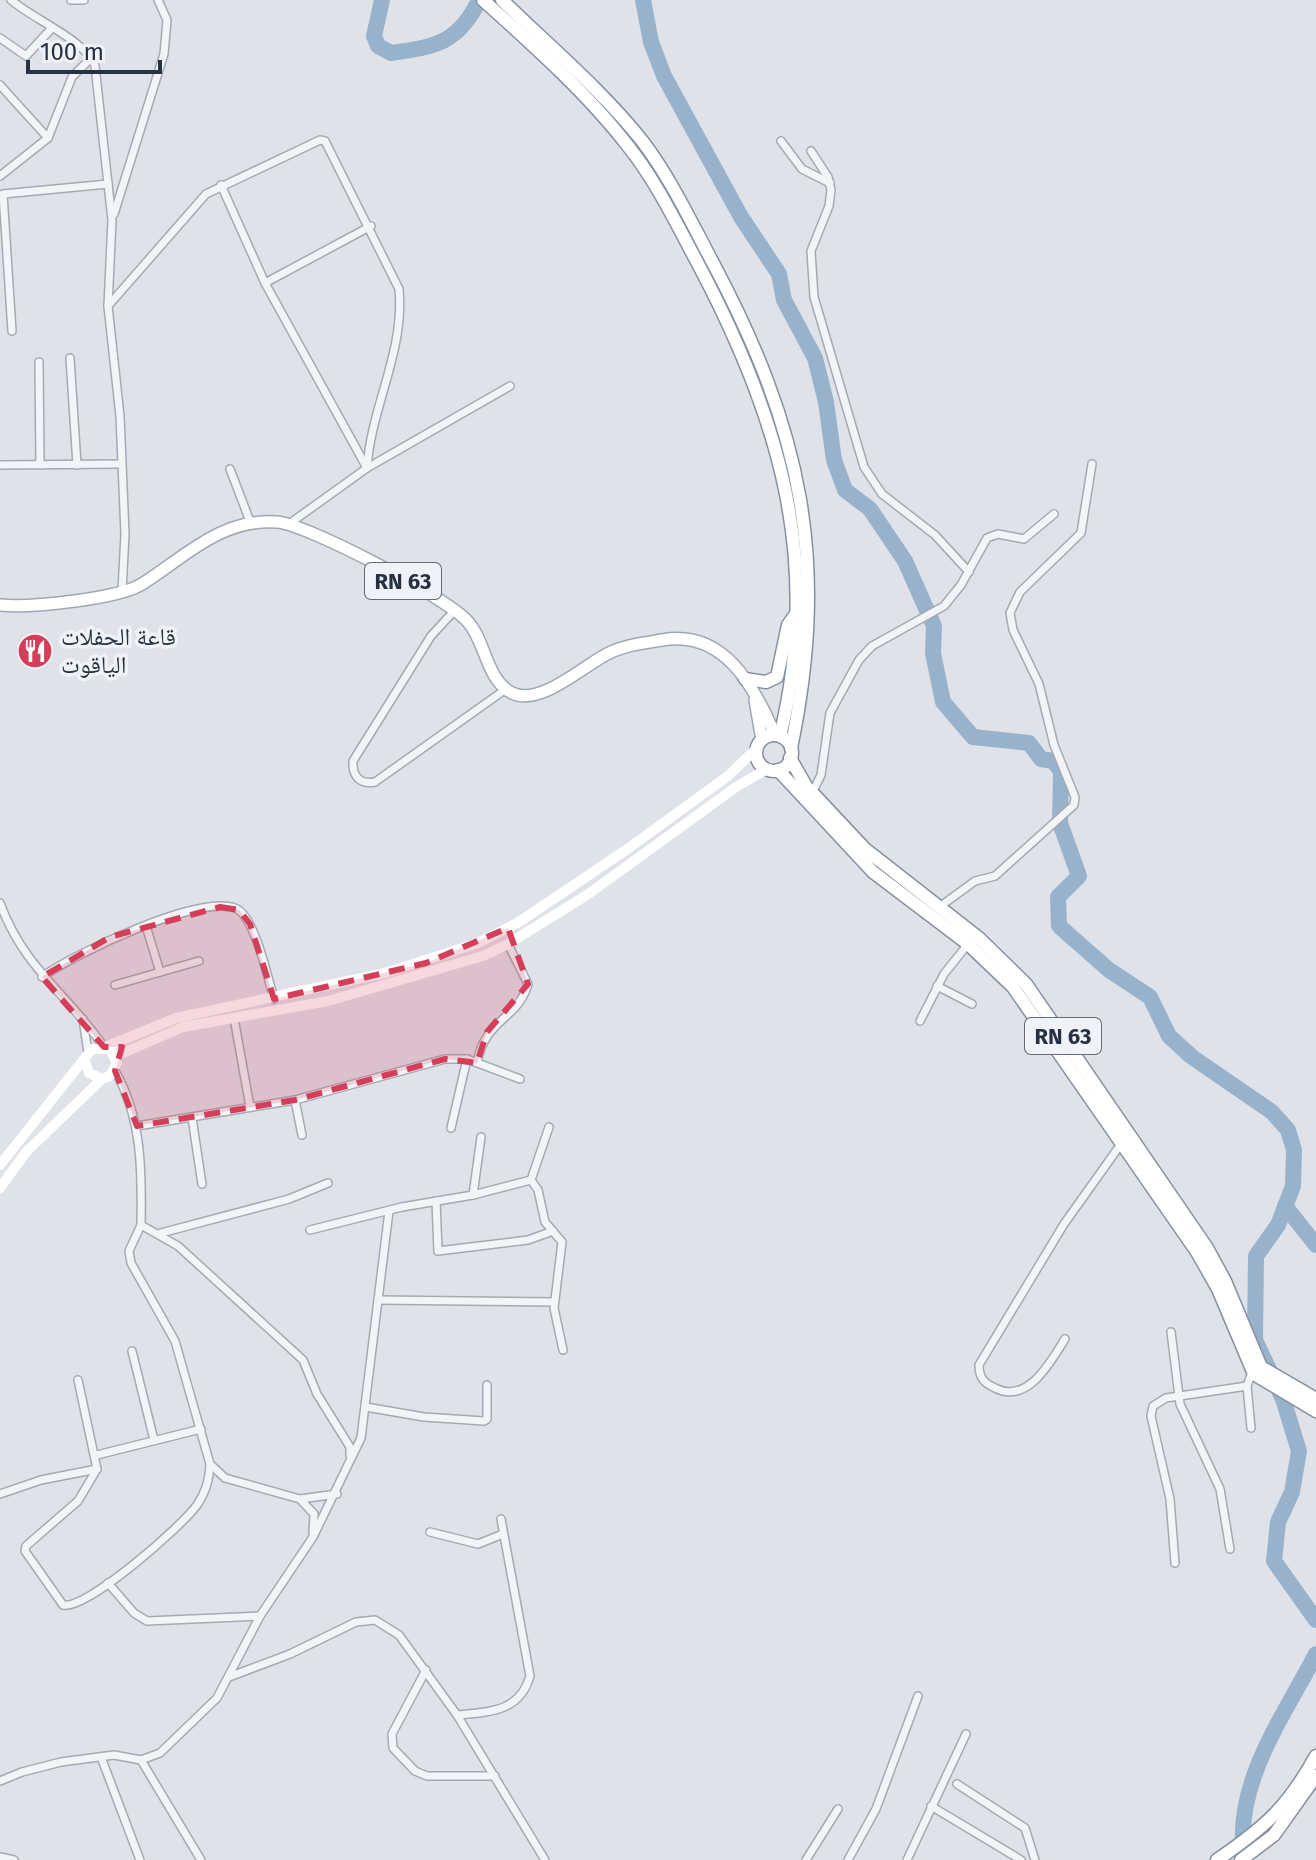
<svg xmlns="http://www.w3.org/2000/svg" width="1316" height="1860" viewBox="0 0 1316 1860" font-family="'Fira Sans','Noto Naskh Arabic',sans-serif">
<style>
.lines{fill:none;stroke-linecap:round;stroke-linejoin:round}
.river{stroke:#98b2cb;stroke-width:16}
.street-casing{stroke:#a4aab3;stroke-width:10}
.primary-casing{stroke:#9ea8b5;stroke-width:14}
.highway-casing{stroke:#8691a0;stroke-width:15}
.street{stroke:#f2f4f7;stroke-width:7}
.secondary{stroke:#fff;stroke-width:10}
.primary{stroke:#fff;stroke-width:11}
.highway{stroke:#fff;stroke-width:12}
.marked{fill:#d43e59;fill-opacity:0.2;stroke:#d43e59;stroke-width:6;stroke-dasharray:16 10;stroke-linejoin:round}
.labels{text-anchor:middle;stroke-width:7;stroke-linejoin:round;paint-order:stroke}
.shield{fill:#eff2f6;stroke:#636b77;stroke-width:2}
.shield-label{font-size:22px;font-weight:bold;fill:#273141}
.poi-label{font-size:24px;fill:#273141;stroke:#eff2f6;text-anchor:start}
</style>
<rect width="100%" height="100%" fill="#dfe3e9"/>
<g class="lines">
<!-- river -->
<g class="river">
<path d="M 382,0 L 374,36 L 378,46 L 391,53 C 435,47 459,43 479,0"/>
<path d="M 643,0 L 651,42 L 664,76 L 741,217 L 779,274 L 784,300 L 815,358 L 826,402 L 834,460 L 845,490 L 870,509 L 905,561 L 934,626 L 933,653 L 943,702 L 973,737 L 1029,743 L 1041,759 L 1053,761 L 1061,771 L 1060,823 L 1079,876 L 1058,897 L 1059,926 L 1109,970 L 1150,997 L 1169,1036 L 1192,1057 L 1272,1112 L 1288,1130 L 1294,1150 L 1293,1186 L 1278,1225 L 1256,1256 L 1255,1340 L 1283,1399 L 1299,1451 L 1292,1492 L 1278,1522 L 1274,1561 L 1316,1620"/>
<path d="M 1285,1206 L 1316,1245"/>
<path d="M 1244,1854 C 1234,1783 1285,1714 1316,1654"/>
</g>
<defs>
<g id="street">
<path d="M 11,0 C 33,19 88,42 95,66 L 112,220 L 108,306 L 120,416 L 125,534 L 122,591"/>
<path d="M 71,0 L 84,0"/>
<path d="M 0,38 L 26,56 L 51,29"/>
<path d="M 0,85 L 48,138"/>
<path d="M 781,141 L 802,169 L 830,183"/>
<path d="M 811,151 L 828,177 L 831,190 L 829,206 L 811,251 L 814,297 L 864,467 L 882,494 L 935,535 L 969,572"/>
<path d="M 0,176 L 48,138 L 72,77 L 92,57"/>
<path d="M 221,185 L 265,283 L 367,468 L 510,386"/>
<path d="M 114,214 L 164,54 L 167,20 L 158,0"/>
<path d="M 265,283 L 371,226"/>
<path d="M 108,306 L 206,194 L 320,140 L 325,141 L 399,289 C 405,351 371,407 367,468 L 289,524"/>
<path d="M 12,331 L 3,194 L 108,184"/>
<path d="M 70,358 L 77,465"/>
<path d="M 39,362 L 40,465"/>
<path d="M 0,465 L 121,464"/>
<path d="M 230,469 L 251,524"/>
<path d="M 455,610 L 431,636 L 353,761 C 352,776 360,785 375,782 L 506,689"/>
<path d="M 812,793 L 821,775 L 830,713 L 859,660 L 872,646 L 944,606 L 961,585 L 987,538 L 998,534 L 1024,539 L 1054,514"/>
<path d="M 0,903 C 24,969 67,993 104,1047"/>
<path d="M 938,908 L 975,881 L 995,876 L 1074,805 L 1075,797 L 1054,745 L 1039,684 L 1013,630 L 1010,613 L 1020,592 L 1081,533 L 1092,464"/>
<path d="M 146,926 L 160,972"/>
<path d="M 42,977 C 72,955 202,892 237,909 C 255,918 268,979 274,999"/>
<path d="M 115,985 L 199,961"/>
<path d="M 937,986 L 972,1004"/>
<path d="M 234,1018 L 250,1107"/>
<path d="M 83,1019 L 88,1053"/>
<path d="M 920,1021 L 944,974 L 968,944"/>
<path d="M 477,1063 C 485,1018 518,1020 528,984 L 508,944"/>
<path d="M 115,1071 C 142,1117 142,1172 141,1225 L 178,1246 L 303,1360 L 317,1394 L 350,1447 L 350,1455"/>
<path d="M 295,1100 L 302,1135"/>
<path d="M 192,1118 L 202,1184"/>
<path d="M 137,1126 L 295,1100 L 445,1059 L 467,1059 L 520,1079"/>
<path d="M 451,1128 L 467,1059"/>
<path d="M 531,1180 L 538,1190 L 545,1222 L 562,1242 L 554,1308 L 563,1350"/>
<path d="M 473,1195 L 531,1180 L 549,1127"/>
<path d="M 436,1201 L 438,1251 L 528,1240 L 553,1231"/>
<path d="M 141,1225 L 129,1251 L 131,1263 L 175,1341 L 210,1464 L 225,1478 L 300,1499"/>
<path d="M 310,1230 L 402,1207 L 473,1195 L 481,1137"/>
<path d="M 161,1233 L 289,1199 L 328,1183"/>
<path d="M 378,1300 L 554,1302"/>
<path d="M 1171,1332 L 1180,1404 L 1220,1489 L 1230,1549"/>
<path d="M 1065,1339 C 1051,1361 1028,1405 995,1388 C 984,1383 979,1378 979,1365 L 1064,1224 L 1121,1144"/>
<path d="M 132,1351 L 154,1440"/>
<path d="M 78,1380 L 97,1469 L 78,1501 L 26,1546 L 25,1551 L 63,1605 C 87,1610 182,1526 197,1505 C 206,1492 209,1480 210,1464"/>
<path d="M 366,1407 L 424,1417 L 484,1421 L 487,1419 L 487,1385"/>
<path d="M 1251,1428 L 1247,1386 L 1252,1372"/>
<path d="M 97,1455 L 201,1429"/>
<path d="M 0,1494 L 41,1480 L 97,1469"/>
<path d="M 430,1532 L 478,1544 L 503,1534"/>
<path d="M 313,1533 L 314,1514 L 300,1499 L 337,1494"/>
<path d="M 1175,1563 L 1170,1499 L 1151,1416 L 1153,1406 L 1166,1398 L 1247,1386"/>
<path d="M 108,1583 L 134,1613 L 147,1621 L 260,1616"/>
<path d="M 426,1670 L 392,1734 L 393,1748 L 415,1771 L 427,1776 L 495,1776"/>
<path d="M 229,1677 L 290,1654 L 356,1622 L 375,1620 L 399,1635 L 457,1715 L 545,1860"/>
<path d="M 457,1715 C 489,1712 520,1712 530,1676 L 501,1519"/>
<path d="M 101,1757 L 140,1860"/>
<path d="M 141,1760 L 201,1860"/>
<path d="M 0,1781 L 22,1772 L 61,1762 L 114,1755 L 141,1760 L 160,1753 L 217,1698 L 260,1616 L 313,1537 L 361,1438 L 389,1211"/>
<path d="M 957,1784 L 1025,1828 L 1035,1860"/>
<path d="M 931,1806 L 1021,1860"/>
<path d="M 0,1857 L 14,1860"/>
<path d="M 806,1860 L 838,1809"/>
<path d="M 848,1860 L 876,1809 L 918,1696"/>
<path d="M 907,1860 L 966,1734"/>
</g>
<g id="primary">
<path d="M 0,605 C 29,608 118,599 142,584 C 185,557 221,518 277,522 C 307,524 448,598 468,622 C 486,642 486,680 512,693 C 540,707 584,665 609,653 C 625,645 644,643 662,640 C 724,629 754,686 775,735"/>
<path d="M 755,700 L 762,740"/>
</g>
<g id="highway">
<path d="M 483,0 C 533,45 587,93 628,146 C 656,181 675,221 696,260 C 779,415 823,561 780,736"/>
<path d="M 502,0 C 549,46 603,91 643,142 C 671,179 691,222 713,263 C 801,429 830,561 791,748"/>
<path d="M 745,679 L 766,682 L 777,677 L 788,625 L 798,611"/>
<circle cx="774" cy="753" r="18"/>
<path d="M 790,758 L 806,786 L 865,849 L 980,939 L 1026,984 L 1207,1248 L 1225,1281 L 1261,1367 L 1316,1399"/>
<path d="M 778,770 L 873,872 L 968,944 L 1013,987 L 1197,1252 L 1218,1289 L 1254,1374 L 1316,1411"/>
<path d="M 1217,1860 C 1265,1827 1287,1808 1316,1756"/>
<path d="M 1241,1860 L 1274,1835 L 1316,1776"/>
</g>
</defs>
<!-- street casing -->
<use href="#street" class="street-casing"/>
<!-- primary casing -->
<use href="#primary" class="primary-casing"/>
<!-- highway casing -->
<use href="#highway" class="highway-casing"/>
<!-- street -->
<use href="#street" class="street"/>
<!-- secondary -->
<g class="secondary">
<path d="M 105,1047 L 176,1018 L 385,973 L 478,943 L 519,922 L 626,850 L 728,776 L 757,748"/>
<path d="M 116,1056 L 183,1027 L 328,1001 L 483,956 L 508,944 L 587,895 L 736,787 L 767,769"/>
<path d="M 0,1165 L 92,1049 L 110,1049 L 117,1063 L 110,1076 L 102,1079 L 89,1073 L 85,1062"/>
<path d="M 0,1188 L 26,1152 L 102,1079"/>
</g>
<!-- primary -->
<use href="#primary" class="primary"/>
<!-- highway -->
<use href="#highway" class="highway"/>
</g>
<!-- marked area -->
<path class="marked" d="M 220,907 L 239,910 L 250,924 L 274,999 L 426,963 L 508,928 L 528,984 L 487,1032 L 477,1063 L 445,1059 L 295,1100 L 137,1126 L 115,1071 L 122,1047 L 104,1047 L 42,977 L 110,937 Z"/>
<!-- icons -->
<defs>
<symbol id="restaurant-disc" viewBox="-11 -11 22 22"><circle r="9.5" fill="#d43e59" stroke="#eff2f6"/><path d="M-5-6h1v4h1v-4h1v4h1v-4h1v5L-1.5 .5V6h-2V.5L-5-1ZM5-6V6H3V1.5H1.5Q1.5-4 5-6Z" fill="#fff"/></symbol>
</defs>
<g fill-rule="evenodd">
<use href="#restaurant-disc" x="15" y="631" width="40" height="40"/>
</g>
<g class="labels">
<!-- shield labels -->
<g class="shield">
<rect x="365" y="563" width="76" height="36" rx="6"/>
<rect x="1025" y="1018" width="76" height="36" rx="6"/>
</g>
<g class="shield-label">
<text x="403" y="589">RN 63</text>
<text x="1063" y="1044">RN 63</text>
</g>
<!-- poi labels -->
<g class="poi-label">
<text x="61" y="645">قاعة الحفلات<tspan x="61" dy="28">الياقوت</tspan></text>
</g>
</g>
<!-- scale -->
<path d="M28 60v12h132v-12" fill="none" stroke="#273141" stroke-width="4"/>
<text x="40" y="60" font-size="24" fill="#273141" stroke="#eff2f6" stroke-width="6" paint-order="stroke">100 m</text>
</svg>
